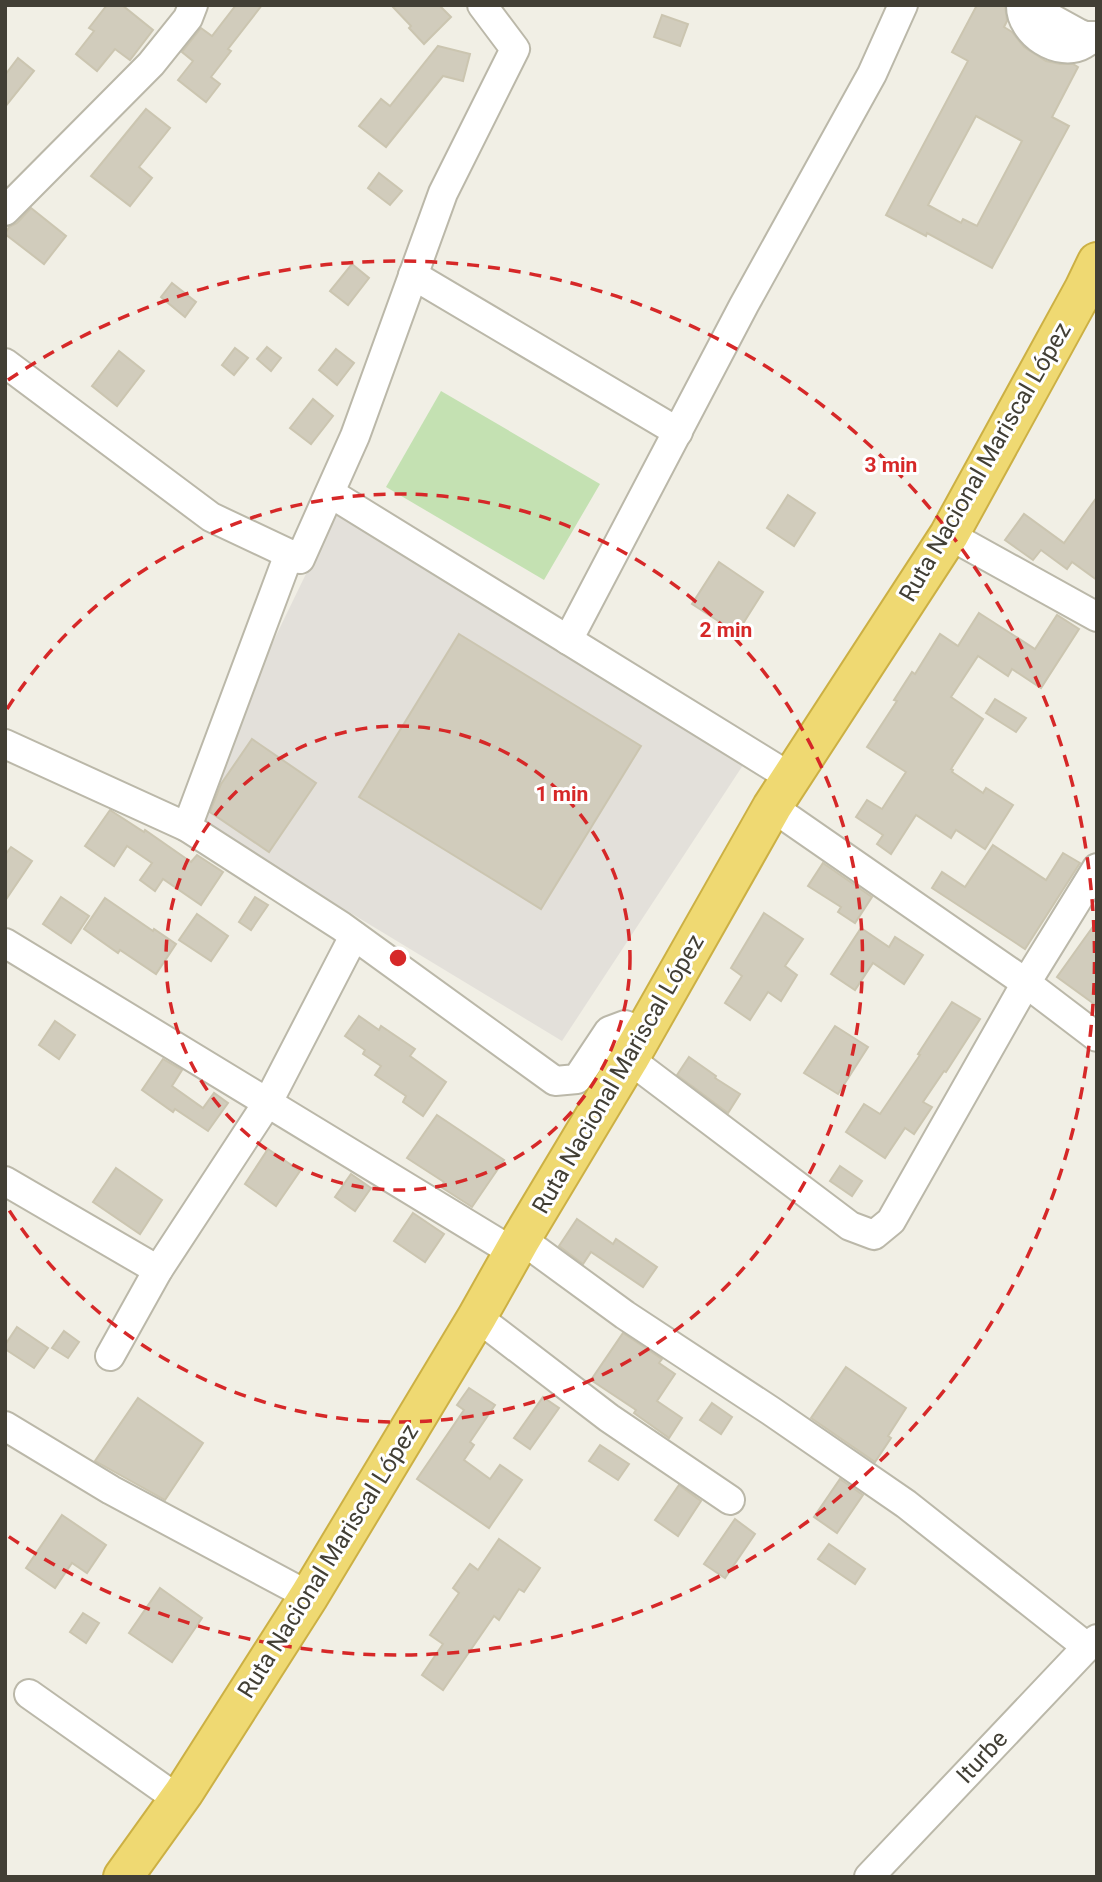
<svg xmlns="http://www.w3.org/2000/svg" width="1102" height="1882" viewBox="0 0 1102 1882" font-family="Roboto,sans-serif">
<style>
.industrial{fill:#e3e0da}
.green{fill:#c4e1b2}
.building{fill:#d1ccbc;stroke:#cbc5b0;stroke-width:2;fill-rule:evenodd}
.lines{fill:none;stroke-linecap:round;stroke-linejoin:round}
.minor-casing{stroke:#bbb8a9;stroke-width:32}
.highway-casing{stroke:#ccb044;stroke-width:42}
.minor{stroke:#fff;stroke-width:28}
.highway{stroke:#efd972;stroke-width:38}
.ring{fill:none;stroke:#d62828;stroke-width:3.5;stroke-dasharray:12 9}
.labels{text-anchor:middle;stroke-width:6;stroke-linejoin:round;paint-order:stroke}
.street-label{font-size:24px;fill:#423f35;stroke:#fff}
.centre{fill:#d62828;stroke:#fff;stroke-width:3.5}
.ring-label{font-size:21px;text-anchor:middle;font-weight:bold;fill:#d62828;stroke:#fff;stroke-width:6;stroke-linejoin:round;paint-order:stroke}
</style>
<rect width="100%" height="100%" fill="#f1efe5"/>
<!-- industrial -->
<path class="industrial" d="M 336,512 L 747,759 L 562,1041 L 189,815 Z"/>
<!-- green -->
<path class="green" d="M 441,391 L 600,484 L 544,580 L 386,487 Z"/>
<!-- building -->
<g class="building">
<path d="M 107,5 L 122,5 L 153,30 L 130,60 L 115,49 L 97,71 L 76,54 L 94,31 L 89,28 Z"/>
<path d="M 236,5 L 262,5 L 228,49 L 231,51 L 211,77 L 220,84 L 206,102 L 178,80 L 193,61 L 182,52 L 201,28 L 212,36 Z"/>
<path d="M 391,5 L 439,5 L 451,17 L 424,44 L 409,28 L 411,26 Z"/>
<path d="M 977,5 L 1005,5 L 1007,21 L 1004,27 L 1012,32 L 1024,47 L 1046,61 L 1060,64 L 1073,64 L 1078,67 L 1052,117 L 1069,126 L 992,268 L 927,233 L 926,236 L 886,215 L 968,61 L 952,52 ZM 976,116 L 1022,141 L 977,226 L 963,219 L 961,223 L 928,205 Z"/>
<path d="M 662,15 L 688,24 L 680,46 L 654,37 Z"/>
<path d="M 438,46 L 470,54 L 463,81 L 443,76 L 386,147 L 359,126 L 381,99 L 390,106 Z"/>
<path d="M 18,58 L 34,71 L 5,107 L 5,75 Z"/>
<path d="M 146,109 L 170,128 L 139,167 L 152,178 L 130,206 L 91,176 Z"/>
<path d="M 379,173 L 402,191 L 390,205 L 368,188 Z"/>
<path d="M 31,208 L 66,236 L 44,264 L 5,234 L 9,227 L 17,223 Z"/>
<path d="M 352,264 L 369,278 L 348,305 L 330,291 Z"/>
<path d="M 172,283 L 196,302 L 185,317 L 161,297 Z"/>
<path d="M 267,347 L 281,358 L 271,371 L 257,359 Z"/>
<path d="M 235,348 L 248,358 L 234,375 L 222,365 Z"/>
<path d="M 336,349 L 354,363 L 337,385 L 319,370 Z"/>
<path d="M 119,351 L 144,371 L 117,406 L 92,386 Z"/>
<path d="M 313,399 L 333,416 L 311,444 L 290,428 Z"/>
<path d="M 788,495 L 815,513 L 794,546 L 767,528 Z"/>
<path d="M 1097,497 L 1097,580 L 1072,562 L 1067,569 L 1041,550 L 1033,560 L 1005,540 L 1024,514 L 1064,543 Z"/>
<path d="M 719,562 L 763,592 L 737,633 L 692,604 Z"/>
<path d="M 979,613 L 1035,649 L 1057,615 L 1079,629 L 1041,688 L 1012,669 L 1008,676 L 978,656 L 951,697 L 983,719 L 951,769 L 953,770 L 952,772 L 983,793 L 986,788 L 1013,805 L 985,849 L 956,830 L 951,838 L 916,815 L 891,854 L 877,844 L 883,835 L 856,817 L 867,800 L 882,809 L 906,772 L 867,747 L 897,701 L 894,700 L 912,672 L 915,674 L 940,634 L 958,646 Z"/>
<path d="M 459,634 L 641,746 L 541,909 L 359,797 Z"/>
<path d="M 995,699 L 1026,718 L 1016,732 L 986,713 Z"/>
<path d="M 252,739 L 316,783 L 269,852 L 210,812 L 221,784 Z"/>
<path d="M 110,810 L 144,832 L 145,830 L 191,862 L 197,855 L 223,872 L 201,905 L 163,879 L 155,891 L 140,880 L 152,863 L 127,846 L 114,866 L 85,846 Z"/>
<path d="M 993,845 L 1046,880 L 1063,853 L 1080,863 L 1025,949 L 932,888 L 942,872 L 965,887 Z"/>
<path d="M 11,847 L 32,861 L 5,901 L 5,855 Z"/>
<path d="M 823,863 L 872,897 L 855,923 L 838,912 L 841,907 L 808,886 Z"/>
<path d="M 61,897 L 89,916 L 71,943 L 43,924 Z"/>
<path d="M 255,897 L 268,905 L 251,930 L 239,922 Z"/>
<path d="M 105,898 L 153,931 L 154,929 L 176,944 L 156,974 L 120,950 L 118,953 L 84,929 Z"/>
<path d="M 764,913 L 803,939 L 785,966 L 797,975 L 781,1001 L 768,992 L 750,1020 L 725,1003 L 742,976 L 731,968 Z"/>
<path d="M 197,914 L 228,936 L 211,961 L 179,940 Z"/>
<path d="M 1097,921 L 1097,1006 L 1057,977 Z"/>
<path d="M 861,928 L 889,947 L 895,937 L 923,955 L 904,984 L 873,963 L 855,990 L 831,974 Z"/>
<path d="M 952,1002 L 980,1019 L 946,1072 L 944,1071 L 923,1102 L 932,1107 L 914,1134 L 905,1128 L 885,1158 L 846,1132 L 864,1104 L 880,1114 L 920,1055 L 918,1054 Z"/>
<path d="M 359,1016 L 379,1030 L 381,1026 L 415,1049 L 410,1056 L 446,1082 L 423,1116 L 403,1102 L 406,1096 L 375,1075 L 381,1066 L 363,1054 L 365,1050 L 345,1036 Z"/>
<path d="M 55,1021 L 75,1035 L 59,1059 L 39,1045 Z"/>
<path d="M 835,1026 L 868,1047 L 838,1094 L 804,1073 Z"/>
<path d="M 689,1057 L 716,1076 L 715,1078 L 740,1094 L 728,1113 L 677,1075 Z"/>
<path d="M 163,1059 L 182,1070 L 172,1086 L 203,1108 L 214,1093 L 228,1103 L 208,1131 L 175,1109 L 173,1112 L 142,1090 Z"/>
<path d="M 437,1115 L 504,1160 L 472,1207 L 441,1187 L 444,1182 L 407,1158 Z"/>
<path d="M 268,1149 L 300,1171 L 276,1206 L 245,1184 Z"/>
<path d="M 840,1166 L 862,1181 L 852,1196 L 830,1181 Z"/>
<path d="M 116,1168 L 162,1200 L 140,1234 L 93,1202 Z"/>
<path d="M 351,1174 L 371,1188 L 355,1211 L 335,1197 Z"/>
<path d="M 413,1213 L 444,1234 L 425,1262 L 394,1241 Z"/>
<path d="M 577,1219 L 613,1244 L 616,1239 L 657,1267 L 643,1287 L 591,1252 L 583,1264 L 559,1246 Z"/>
<path d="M 17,1327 L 48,1348 L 34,1368 L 5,1349 L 5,1345 Z"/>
<path d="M 64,1331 L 79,1342 L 68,1358 L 52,1348 Z"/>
<path d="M 623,1333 L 662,1359 L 659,1363 L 675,1374 L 657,1401 L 682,1418 L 669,1438 L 634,1413 L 636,1410 L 591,1380 Z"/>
<path d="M 846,1367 L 906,1408 L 888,1436 L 891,1438 L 875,1462 L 811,1418 Z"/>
<path d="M 469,1388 L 495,1405 L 470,1442 L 474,1445 L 464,1460 L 490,1479 L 500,1465 L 522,1480 L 489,1528 L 417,1479 L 464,1410 L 457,1405 Z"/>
<path d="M 543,1397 L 559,1408 L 530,1449 L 514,1438 Z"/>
<path d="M 138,1398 L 203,1443 L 165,1500 L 95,1461 Z"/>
<path d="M 712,1403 L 732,1417 L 721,1434 L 700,1420 Z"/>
<path d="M 600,1445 L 629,1464 L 618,1480 L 589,1461 Z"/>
<path d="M 840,1479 L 863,1495 L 837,1533 L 814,1517 Z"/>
<path d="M 679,1485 L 701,1501 L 678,1536 L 655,1520 Z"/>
<path d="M 62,1515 L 106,1545 L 87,1573 L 72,1563 L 55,1588 L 26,1568 Z"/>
<path d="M 735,1519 L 755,1534 L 725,1578 L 704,1564 Z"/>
<path d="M 499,1539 L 540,1568 L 524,1592 L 519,1589 L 499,1620 L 494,1616 L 443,1690 L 422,1675 L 443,1644 L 430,1635 L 459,1593 L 453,1588 L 470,1564 L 478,1570 Z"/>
<path d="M 829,1544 L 865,1569 L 855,1584 L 818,1559 Z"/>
<path d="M 160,1588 L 202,1618 L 172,1662 L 129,1633 Z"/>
<path d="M 83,1613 L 99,1623 L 86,1643 L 70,1632 Z"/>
</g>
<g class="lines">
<defs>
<g id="minor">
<path d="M 1021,5 C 1020,33 1059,59 1084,44 C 1086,43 1092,38 1093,37"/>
<path d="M 1027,5 L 1078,33 L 1085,36 L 1097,36"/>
<path d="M 5,211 L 151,64 L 188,18 L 193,5"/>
<path d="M 413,275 L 678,432"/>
<path d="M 5,363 L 211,517 L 300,559 L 355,436 L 443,193 L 515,49 L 482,5"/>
<path d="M 330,493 L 790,777"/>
<path d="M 949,535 L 1097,617"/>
<path d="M 568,640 L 744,305 L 872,74 L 903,5"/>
<path d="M 5,744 L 187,827 L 341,926 L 555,1081 L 577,1079 L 609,1031 L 625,1025 L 645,1032"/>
<path d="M 772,807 L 1026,983 L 1097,1037"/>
<path d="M 187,827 L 289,554"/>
<path d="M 5,943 L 513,1252"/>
<path d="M 629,1059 L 850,1226 L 874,1235 L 891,1221 L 1026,983 L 1097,868"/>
<path d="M 5,1181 L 158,1270"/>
<path d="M 521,1239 L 625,1315 L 771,1411 L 906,1504 L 1087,1647"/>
<path d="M 477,1317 L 609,1418 L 730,1500"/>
<path d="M 110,1356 L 158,1270 L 268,1102 L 354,936"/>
<path d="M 5,1426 L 111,1490 L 309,1596"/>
<path d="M 29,1694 L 179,1800"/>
<path d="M 869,1877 L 1087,1647 L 1097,1639"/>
</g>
<path id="highway" d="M 123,1877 L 184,1792 L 309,1596 L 477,1317 L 521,1239 L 629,1059 L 772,807 L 949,535 L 1084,289 L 1097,262"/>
</defs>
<!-- minor casing -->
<use href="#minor" class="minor-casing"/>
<!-- highway casing -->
<use href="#highway" class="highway-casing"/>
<!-- minor -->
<use href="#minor" class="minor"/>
<!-- highway -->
<use href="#highway" class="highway"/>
</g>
<!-- distance rings -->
<g class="ring">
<circle cx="398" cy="958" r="232"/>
<path d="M7 709A464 464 0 1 1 7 1207"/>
<path d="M8 380A697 697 0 1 1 8 1536"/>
</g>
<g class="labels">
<!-- street labels -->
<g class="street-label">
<text transform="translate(985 462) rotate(-60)" y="8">Ruta Nacional Mariscal López</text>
<text transform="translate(618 1074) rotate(-60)" y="8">Ruta Nacional Mariscal López</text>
<text transform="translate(328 1561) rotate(-58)" y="8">Ruta Nacional Mariscal López</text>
<text transform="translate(982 1757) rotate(-47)" y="8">Iturbe</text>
</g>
</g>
<circle cx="398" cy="958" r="10" class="centre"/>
<g class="ring-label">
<text x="891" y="472">3 min</text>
<text x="726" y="637">2 min</text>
<text x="562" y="801">1 min</text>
</g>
<!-- border -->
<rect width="1102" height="1882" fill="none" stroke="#423f35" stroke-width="14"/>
</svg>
